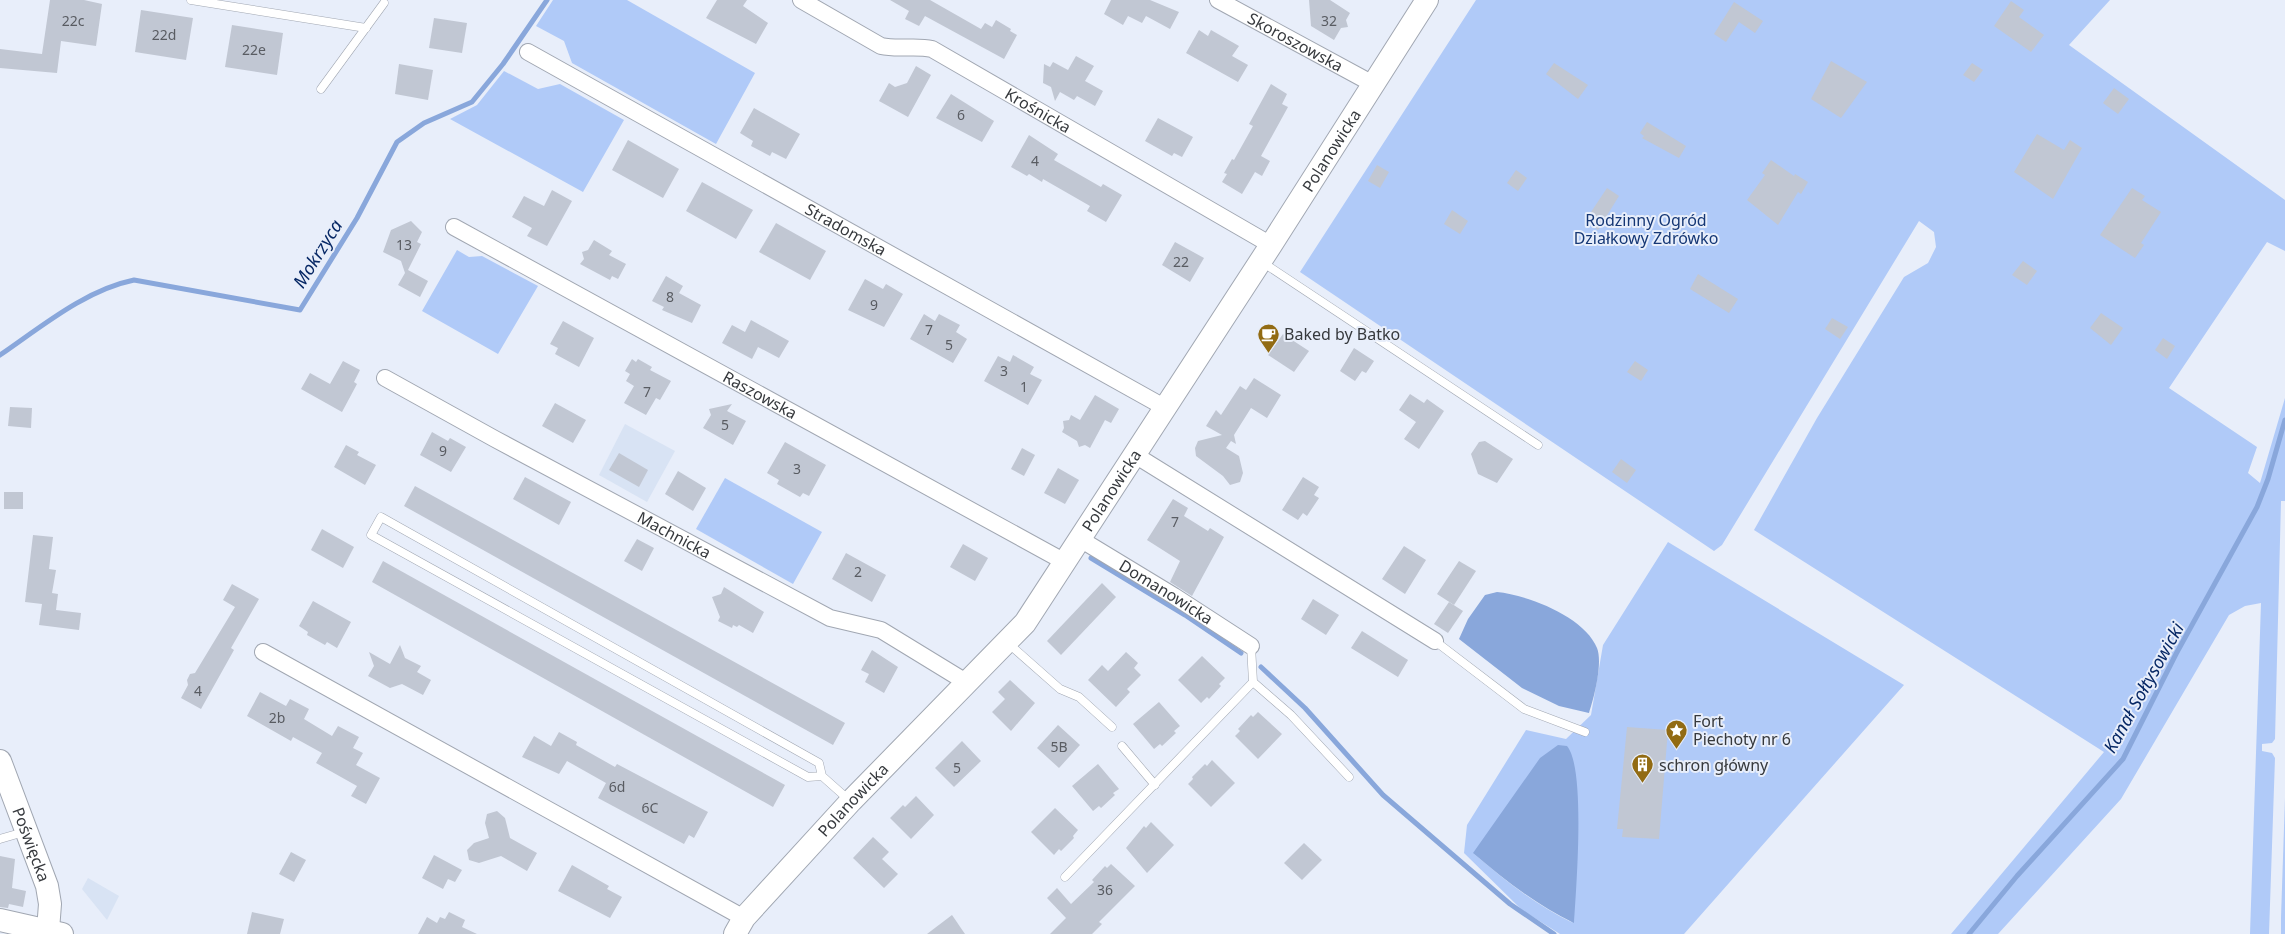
<svg xmlns="http://www.w3.org/2000/svg" width="2285" height="934" viewBox="0 0 2285 934" font-family="'Noto Sans',sans-serif">
<style>
.built{fill:#d8e3f4}
.green{fill:#b0caf8;fill-rule:evenodd}
.water{fill:#89a7db}
.lines{fill:none;stroke-linecap:round;stroke-linejoin:round}
.stream{stroke:#89a7db;stroke-width:5}
.building{fill:#c1c7d3}
.lane-casing{stroke:#a1a7b2;stroke-width:9}
.street-casing{stroke:#a1a7b2;stroke-width:18}
.secondary-casing{stroke:#a1a7b2;stroke-width:24}
.lane{stroke:#fff;stroke-width:8}
.street{stroke:#fff;stroke-width:16}
.secondary{stroke:#fff;stroke-width:22}
.labels{text-anchor:middle;stroke-width:4;stroke-linejoin:round;paint-order:stroke}
.number-label{font-size:14px;fill:#595c62}
.street-label{font-size:16px;fill:#36393d;stroke:#e8eefa}
.park-label{font-size:16px;fill:#153775;stroke:#e8eefa}
.poi-label{font-size:16px;fill:#36393d;stroke:#e8eefa;text-anchor:start}
.water-label{font-size:18px;font-style:italic;fill:#082966;stroke:#e8eefa}
</style>
<rect width="100%" height="100%" fill="#e8eefa"/>
<!-- built -->
<g class="built">
<path d="M 625,424 L 675,451 L 647,502 L 599,475 Z"/>
<path d="M 88,878 L 119,896 L 107,920 L 82,889 Z"/>
</g>
<!-- green -->
<g class="green">
<path d="M 553,0 L 627,0 L 755,73 L 716,144 L 572,63 L 564,41 L 536,26 Z"/>
<path d="M 1476,0 L 2110,0 L 2069,45 L 2285,200 L 2285,251 L 2267,242 L 2169,388 L 2257,447 L 2248,473 L 2260,483 L 2285,398 L 2285,501 L 2281,501 L 2275,739 L 2272,743 L 2262,744 L 2262,751 L 2272,753 L 2275,758 L 2269,934 L 2250,934 L 2261,603 L 2245,606 L 2229,615 L 2121,799 L 1998,934 L 1951,934 L 2104,752 L 1754,530 L 1817,418 L 1904,277 L 1928,263 L 1936,247 L 1934,232 L 1919,221 L 1722,545 L 1714,551 L 1300,272 Z"/>
<path d="M 504,71 L 538,89 L 560,84 L 624,120 L 583,192 L 450,119 L 477,105 Z"/>
<path d="M 457,250 L 469,257 L 482,256 L 538,286 L 498,354 L 422,311 Z"/>
<path d="M 725,478 L 822,532 L 793,584 L 696,529 Z"/>
<path d="M 1668,542 L 1904,685 L 1684,934 L 1560,934 L 1522,910 L 1464,853 L 1467,825 L 1526,730 L 1566,739 L 1591,715 L 1603,645 ZM 1473,853 L 1573,923 C 1534,904 1506,881 1473,853 Z"/>
<path d="M 2285,798 L 2285,934 L 2281,934 L 2281,917 Z"/>
</g>
<!-- water -->
<g class="water">
<path d="M 1497,592 C 1528,595 1585,617 1597,648 C 1603,663 1594,698 1589,713 L 1559,706 L 1522,688 L 1459,639 L 1468,619 L 1485,595 Z"/>
<path d="M 1558,745 L 1567,746 C 1586,768 1576,890 1574,923 C 1536,905 1505,880 1473,853 L 1540,758 Z"/>
</g>
<g class="lines">
<!-- stream -->
<g class="stream">
<path d="M 0,355 C 41,327 85,290 134,280 L 300,310 L 357,218 L 397,142 L 424,123 L 472,102 L 503,64 L 547,0"/>
<path d="M 1091,558 L 1185,615 L 1241,653"/>
<path d="M 1261,667 L 1305,708 L 1383,795 L 1510,904 L 1554,934"/>
<path d="M 1969,934 L 2017,876 L 2123,759 L 2176,654 L 2257,507 L 2268,479 L 2285,420"/>
</g>
</g>
<!-- building -->
<g class="building">
<path d="M 50,0 L 84,0 L 102,4 L 96,46 L 61,41 L 57,73 L 0,68 L 0,49 L 42,54 Z"/>
<path d="M 717,0 L 747,0 L 743,6 L 768,23 L 756,44 L 706,18 Z"/>
<path d="M 890,0 L 930,0 L 981,29 L 985,23 L 992,27 L 996,20 L 1011,29 L 1010,31 L 1017,35 L 1004,59 L 925,16 L 919,26 L 905,19 L 909,11 Z"/>
<path d="M 1111,0 L 1150,0 L 1179,12 L 1170,29 L 1146,16 L 1142,23 L 1128,16 L 1123,25 L 1104,14 Z"/>
<path d="M 1309,0 L 1330,0 L 1350,13 L 1346,20 L 1348,27 L 1341,28 L 1334,40 L 1311,26 Z"/>
<path d="M 2011,1 L 2024,10 L 2019,17 L 2044,35 L 2031,52 L 1994,26 Z"/>
<path d="M 1734,2 L 1763,21 L 1755,33 L 1739,22 L 1726,42 L 1714,34 Z"/>
<path d="M 141,10 L 193,18 L 186,60 L 135,52 Z"/>
<path d="M 434,18 L 467,23 L 462,53 L 429,48 Z"/>
<path d="M 232,25 L 283,33 L 277,75 L 225,67 Z"/>
<path d="M 1199,30 L 1208,36 L 1211,30 L 1239,46 L 1232,56 L 1248,65 L 1238,82 L 1186,53 Z"/>
<path d="M 1076,56 L 1094,66 L 1085,81 L 1103,91 L 1095,106 L 1077,96 L 1074,100 L 1060,92 L 1055,101 L 1051,87 L 1043,83 L 1044,64 L 1050,67 L 1053,62 L 1068,70 Z"/>
<path d="M 1831,61 L 1867,82 L 1841,118 L 1811,99 Z"/>
<path d="M 1554,63 L 1588,85 L 1578,99 L 1546,74 Z"/>
<path d="M 1972,63 L 1983,70 L 1974,82 L 1963,75 Z"/>
<path d="M 399,64 L 433,70 L 428,100 L 395,94 Z"/>
<path d="M 916,66 L 931,75 L 908,117 L 879,101 L 889,83 L 895,87 L 907,83 Z"/>
<path d="M 1271,84 L 1287,94 L 1282,104 L 1288,107 L 1261,156 L 1270,161 L 1262,176 L 1255,172 L 1242,194 L 1222,182 L 1227,174 L 1224,173 L 1232,159 L 1234,160 L 1253,126 L 1249,124 Z"/>
<path d="M 2114,88 L 2129,99 L 2118,114 L 2103,103 Z"/>
<path d="M 951,94 L 994,121 L 982,142 L 936,118 Z"/>
<path d="M 754,108 L 800,134 L 786,159 L 772,152 L 770,156 L 751,146 L 753,141 L 740,133 Z"/>
<path d="M 1158,118 L 1193,137 L 1182,157 L 1174,153 L 1172,156 L 1145,141 Z"/>
<path d="M 1647,122 L 1686,146 L 1679,158 L 1642,138 L 1644,136 L 1640,133 Z"/>
<path d="M 2037,134 L 2064,150 L 2070,140 L 2082,148 L 2053,199 L 2014,172 Z"/>
<path d="M 1029,135 L 1058,154 L 1054,160 L 1101,187 L 1103,184 L 1122,195 L 1106,222 L 1087,211 L 1090,206 L 1043,179 L 1042,182 L 1029,174 L 1027,176 L 1011,167 Z"/>
<path d="M 628,140 L 679,169 L 663,198 L 612,170 Z"/>
<path d="M 1771,160 L 1794,176 L 1795,174 L 1808,182 L 1801,194 L 1798,192 L 1778,225 L 1747,200 L 1765,175 L 1762,173 Z"/>
<path d="M 1377,165 L 1389,172 L 1380,188 L 1368,181 Z"/>
<path d="M 1516,170 L 1527,178 L 1518,191 L 1507,183 Z"/>
<path d="M 702,182 L 753,210 L 736,239 L 686,211 Z"/>
<path d="M 1607,188 L 1619,196 L 1598,230 L 1585,221 Z"/>
<path d="M 2132,188 L 2145,196 L 2142,200 L 2161,212 L 2141,243 L 2144,245 L 2135,258 L 2100,235 Z"/>
<path d="M 552,190 L 572,201 L 547,246 L 527,236 L 532,228 L 512,217 L 524,196 L 544,206 Z"/>
<path d="M 1452,210 L 1468,221 L 1460,234 L 1444,224 Z"/>
<path d="M 411,221 L 422,232 L 417,242 L 421,244 L 408,270 L 428,281 L 420,297 L 398,285 L 405,273 L 401,261 L 383,252 L 391,230 Z"/>
<path d="M 776,223 L 826,251 L 810,280 L 759,252 Z"/>
<path d="M 594,240 L 612,251 L 609,255 L 626,264 L 618,279 L 612,276 L 610,280 L 580,264 L 584,259 L 582,252 L 588,250 Z"/>
<path d="M 1175,242 L 1204,258 L 1190,282 L 1162,265 Z"/>
<path d="M 2023,261 L 2037,271 L 2027,285 L 2012,275 Z"/>
<path d="M 1698,274 L 1738,299 L 1729,313 L 1690,289 Z"/>
<path d="M 666,276 L 683,286 L 679,293 L 701,305 L 692,323 L 662,310 L 664,307 L 652,301 Z"/>
<path d="M 865,279 L 883,289 L 886,284 L 903,294 L 884,327 L 848,310 Z"/>
<path d="M 2101,313 L 2123,328 L 2111,345 L 2090,328 Z"/>
<path d="M 924,314 L 935,321 L 939,314 L 960,325 L 956,332 L 967,339 L 953,363 L 910,339 Z"/>
<path d="M 1832,318 L 1848,327 L 1840,339 L 1825,329 Z"/>
<path d="M 751,320 L 789,341 L 779,358 L 758,347 L 752,359 L 722,343 L 732,325 L 745,332 Z"/>
<path d="M 563,321 L 594,338 L 579,367 L 555,354 L 558,348 L 550,344 Z"/>
<path d="M 1283,334 L 1309,351 L 1294,372 L 1268,355 Z"/>
<path d="M 2163,338 L 2175,346 L 2167,359 L 2155,350 Z"/>
<path d="M 1354,348 L 1374,361 L 1366,373 L 1362,371 L 1355,381 L 1340,371 Z"/>
<path d="M 1013,355 L 1034,367 L 1030,374 L 1042,380 L 1028,405 L 984,381 L 998,356 L 1010,362 Z"/>
<path d="M 632,359 L 636,362 L 638,359 L 652,367 L 650,370 L 671,381 L 660,400 L 656,398 L 646,415 L 624,403 L 634,386 L 626,381 L 630,374 L 625,371 Z"/>
<path d="M 343,361 L 360,370 L 354,382 L 357,384 L 342,412 L 301,389 L 310,373 L 330,384 Z"/>
<path d="M 1635,361 L 1648,370 L 1641,381 L 1627,372 Z"/>
<path d="M 1254,378 L 1281,395 L 1267,418 L 1251,408 L 1234,435 L 1236,444 L 1231,441 L 1226,448 L 1239,456 L 1243,473 L 1240,482 L 1230,485 L 1223,476 L 1196,456 L 1195,448 L 1198,441 L 1222,435 L 1206,426 L 1216,410 L 1221,415 L 1240,386 L 1246,390 Z"/>
<path d="M 1410,394 L 1424,403 L 1427,399 L 1444,411 L 1419,449 L 1404,439 L 1416,422 L 1399,410 Z"/>
<path d="M 1095,395 L 1119,409 L 1111,423 L 1105,420 L 1090,448 L 1085,445 L 1079,447 L 1077,441 L 1062,432 L 1064,428 L 1063,421 L 1069,420 L 1071,415 L 1080,420 Z"/>
<path d="M 555,403 L 586,420 L 573,443 L 542,426 Z"/>
<path d="M 732,404 L 727,411 L 746,421 L 733,445 L 703,428 L 711,415 L 709,409 Z"/>
<path d="M 10,407 L 32,408 L 31,428 L 8,426 Z"/>
<path d="M 432,432 L 448,441 L 450,438 L 466,447 L 451,472 L 420,455 Z"/>
<path d="M 1485,441 L 1513,459 L 1497,483 L 1478,474 L 1471,454 L 1479,442 Z"/>
<path d="M 785,442 L 826,465 L 809,496 L 803,493 L 800,497 L 777,484 L 779,480 L 767,473 Z"/>
<path d="M 346,445 L 359,452 L 357,455 L 376,465 L 365,485 L 334,467 Z"/>
<path d="M 1022,448 L 1035,455 L 1024,476 L 1011,469 Z"/>
<path d="M 619,453 L 648,470 L 639,487 L 609,470 Z"/>
<path d="M 1621,459 L 1636,470 L 1627,483 L 1612,472 Z"/>
<path d="M 1058,468 L 1079,480 L 1065,504 L 1044,493 Z"/>
<path d="M 678,471 L 706,488 L 693,511 L 665,494 Z"/>
<path d="M 525,477 L 571,502 L 559,525 L 513,499 Z"/>
<path d="M 1303,477 L 1319,487 L 1314,495 L 1319,498 L 1307,516 L 1303,513 L 1298,520 L 1282,510 Z"/>
<path d="M 415,486 L 845,723 L 833,745 L 404,506 Z"/>
<rect x="4" y="492" width="19" height="17"/>
<path d="M 1173,499 L 1188,508 L 1184,516 L 1208,531 L 1210,528 L 1224,537 L 1192,596 L 1170,582 L 1180,561 L 1147,540 Z"/>
<path d="M 322,529 L 354,547 L 343,568 L 311,550 Z"/>
<path d="M 33,535 L 53,537 L 49,569 L 56,570 L 52,593 L 58,594 L 56,610 L 81,613 L 79,630 L 39,625 L 42,604 L 25,602 Z"/>
<path d="M 637,539 L 654,548 L 642,571 L 624,561 Z"/>
<path d="M 963,544 L 988,558 L 975,581 L 950,567 Z"/>
<path d="M 1404,546 L 1426,560 L 1405,594 L 1382,579 Z"/>
<path d="M 846,553 L 886,575 L 872,602 L 832,579 Z"/>
<path d="M 383,561 L 785,785 L 773,807 L 372,582 Z"/>
<path d="M 1459,561 L 1476,571 L 1454,605 L 1437,594 Z"/>
<path d="M 1102,583 L 1116,597 L 1061,655 L 1047,641 Z"/>
<path d="M 232,584 L 259,599 L 231,648 L 234,650 L 201,709 L 181,698 L 188,685 L 187,680 L 190,674 L 195,673 L 235,607 L 223,600 Z"/>
<path d="M 724,587 L 764,612 L 753,633 L 739,625 L 737,627 L 733,625 L 732,628 L 718,621 L 720,617 L 712,597 L 721,594 Z"/>
<path d="M 1313,599 L 1339,615 L 1326,635 L 1301,619 Z"/>
<path d="M 313,601 L 351,622 L 337,648 L 327,642 L 325,645 L 307,635 L 308,632 L 299,626 Z"/>
<path d="M 1449,602 L 1463,611 L 1448,633 L 1434,624 Z"/>
<path d="M 1362,631 L 1408,660 L 1398,677 L 1351,648 Z"/>
<path d="M 400,645 L 405,658 L 421,666 L 417,672 L 431,680 L 423,695 L 402,684 L 390,688 L 368,676 L 374,666 L 369,652 L 390,664 Z"/>
<path d="M 872,650 L 898,667 L 884,693 L 865,682 L 869,674 L 861,670 Z"/>
<path d="M 1126,652 L 1138,663 L 1134,668 L 1141,675 L 1127,689 L 1130,692 L 1116,707 L 1088,680 L 1102,665 L 1108,671 Z"/>
<path d="M 1202,656 L 1225,678 L 1219,684 L 1221,686 L 1209,699 L 1207,697 L 1201,703 L 1178,680 Z"/>
<path d="M 1010,680 L 1035,703 L 1011,731 L 992,712 L 1005,699 L 998,692 Z"/>
<path d="M 260,692 L 286,706 L 290,699 L 309,709 L 304,719 L 332,736 L 338,726 L 359,737 L 353,748 L 363,753 L 356,765 L 380,778 L 366,804 L 351,796 L 357,786 L 316,763 L 322,753 L 293,737 L 291,741 L 247,716 Z"/>
<path d="M 1159,702 L 1180,726 L 1174,731 L 1176,733 L 1162,746 L 1160,744 L 1154,749 L 1133,724 Z"/>
<path d="M 1258,712 L 1282,734 L 1258,759 L 1235,736 L 1240,731 L 1238,729 L 1251,715 L 1253,717 Z"/>
<path d="M 1058,725 L 1080,745 L 1059,768 L 1037,748 Z"/>
<path d="M 1627,727 L 1668,730 L 1659,839 L 1622,837 L 1623,829 L 1617,829 Z"/>
<path d="M 559,732 L 577,742 L 576,745 L 615,767 L 617,764 L 708,812 L 694,838 L 689,835 L 684,844 L 598,798 L 606,783 L 567,761 L 559,774 L 522,757 L 534,736 L 551,746 Z"/>
<path d="M 962,741 L 981,761 L 954,787 L 935,768 Z"/>
<path d="M 1212,760 L 1235,783 L 1211,807 L 1188,784 L 1193,779 L 1192,777 L 1205,764 L 1207,766 Z"/>
<path d="M 1098,764 L 1119,789 L 1113,793 L 1115,795 L 1101,808 L 1099,806 L 1093,811 L 1072,786 Z"/>
<path d="M 916,796 L 934,815 L 911,839 L 890,818 L 903,805 L 905,807 Z"/>
<path d="M 1055,808 L 1078,830 L 1073,836 L 1074,838 L 1061,851 L 1059,849 L 1054,855 L 1031,832 Z"/>
<path d="M 497,811 L 505,818 L 510,838 L 537,853 L 527,871 L 501,856 L 479,863 L 469,860 L 467,850 L 474,843 L 489,838 L 485,823 L 487,814 Z"/>
<path d="M 1151,822 L 1174,845 L 1147,873 L 1126,848 L 1144,826 L 1146,828 Z"/>
<path d="M 873,837 L 889,852 L 882,859 L 898,874 L 884,888 L 853,858 Z"/>
<path d="M 1304,843 L 1322,860 L 1302,880 L 1284,863 Z"/>
<path d="M 291,852 L 306,860 L 294,882 L 279,874 Z"/>
<path d="M 434,855 L 462,870 L 455,882 L 448,879 L 443,889 L 422,878 Z"/>
<path d="M 0,856 L 15,859 L 12,888 L 26,891 L 23,907 L 9,904 L 8,908 L 0,907 Z"/>
<path d="M 1111,864 L 1135,886 L 1099,922 L 1102,924 L 1092,934 L 1050,934 L 1066,918 L 1047,898 L 1057,888 L 1071,904 L 1094,882 L 1092,880 L 1105,866 L 1107,868 Z"/>
<path d="M 572,865 L 609,886 L 607,889 L 622,897 L 610,918 L 558,891 Z"/>
<path d="M 252,912 L 284,919 L 280,934 L 247,934 Z"/>
<path d="M 449,912 L 465,920 L 462,927 L 477,934 L 418,934 L 427,917 L 437,923 L 440,917 L 445,919 Z"/>
<path d="M 952,915 L 965,934 L 927,934 Z"/>
</g>
<g class="lines">
<defs>
<g id="lane">
<path d="M 191,0 L 366,28"/>
<path d="M 321,89 L 384,3"/>
<path d="M 1262,262 L 1538,445"/>
<path d="M 1435,641 L 1524,709 L 1585,732"/>
<path d="M 1009,644 L 1060,689 L 1079,697 L 1112,727"/>
<path d="M 1251,646 L 1253,682 L 1291,715 L 1349,777"/>
<path d="M 1122,746 L 1155,785"/>
<path d="M 822,776 L 808,777 L 371,535 L 381,517 L 819,763 L 822,776 L 849,800"/>
<path d="M 0,839 L 24,832"/>
<path d="M 1065,877 L 1253,682"/>
</g>
<g id="street">
<path id="s1" d="M 801,0 L 881,46 C 899,50 915,45 932,49 L 1271,245"/>
<path id="s2" d="M 1218,0 L 1373,84"/>
<path id="s3" d="M 528,52 L 1164,407"/>
<path id="s4" d="M 454,227 L 1065,562"/>
<path id="s5" d="M 385,378 L 495,439 L 830,618 L 881,630 L 966,682"/>
<path d="M 1135,455 L 1435,641"/>
<path id="s6" d="M 1080,539 L 1174,596 L 1251,646"/>
<path d="M 263,652 L 744,918"/>
</g>
<g id="secondary">
<path id="s7" d="M 0,761 L 47,886 L 50,904 L 48,930"/>
<path d="M 0,920 L 62,934"/>
<path id="s8" d="M 735,934 L 744,918 L 851,801 L 1025,623 L 1271,245 L 1427,0"/>
</g>
</defs>
<!-- lane casing -->
<use href="#lane" class="lane-casing"/>
<!-- street casing -->
<use href="#street" class="street-casing"/>
<!-- secondary casing -->
<use href="#secondary" class="secondary-casing"/>
<!-- lane -->
<use href="#lane" class="lane"/>
<!-- street -->
<use href="#street" class="street"/>
<!-- secondary -->
<use href="#secondary" class="secondary"/>
</g>
<!-- icons -->
<defs>
<symbol id="cafe-pin" viewBox="-11 -11 22 30"><path d="M0 17L-7.5 6A9.5 9.5 0 1 1 7.5 6Z" fill="#926b13" stroke="#e8eefa"/><path d="M-5.5-4.5H6V0H3Q3 3.5 0 3.5H-2.5Q-5.5 3.5-5.5 0ZM3-3.2v2h1.7v-2ZM-6 4.5H4V6H-6Z" fill="#fff"/></symbol>
<symbol id="sight-pin" viewBox="-11 -11 22 30"><path d="M0 17L-7.5 6A9.5 9.5 0 1 1 7.5 6Z" fill="#926b13" stroke="#e8eefa"/><path d="M0-6L1.8-2.2L6-1.7L2.9 1.2L3.7 5.4L0 3.3L-3.7 5.4L-2.9 1.2L-6-1.7L-1.8-2.2Z" fill="#fff"/></symbol>
<symbol id="building-pin" viewBox="-11 -11 22 30"><path d="M0 17L-7.5 6A9.5 9.5 0 1 1 7.5 6Z" fill="#926b13" stroke="#e8eefa"/><path d="M-4-6H4V6H1V3H-1V6H-4ZM-2.5-4.3h1.7v1.8h-1.7ZM.8-4.3h1.7v1.8H.8ZM-2.5-1h1.7V.8h-1.7ZM.8-1h1.7V.8H.8Z" fill="#fff"/></symbol>
</defs>
<g fill-rule="evenodd">
<use href="#cafe-pin" x="1256" y="322" width="25" height="34"/>
<use href="#sight-pin" x="1664" y="718" width="25" height="34"/>
<use href="#building-pin" x="1630" y="752" width="25" height="34"/>
</g>
<g class="labels">
<!-- number labels -->
<g class="number-label">
<text x="73" y="26">22c</text>
<text x="1329" y="26">32</text>
<text x="164" y="40">22d</text>
<text x="254" y="55">22e</text>
<text x="961" y="120">6</text>
<text x="1035" y="166">4</text>
<text x="404" y="250">13</text>
<text x="1181" y="267">22</text>
<text x="670" y="302">8</text>
<text x="874" y="310">9</text>
<text x="929" y="335">7</text>
<text x="949" y="350">5</text>
<text x="1004" y="376">3</text>
<text x="1024" y="392">1</text>
<text x="647" y="397">7</text>
<text x="725" y="430">5</text>
<text x="443" y="456">9</text>
<text x="797" y="474">3</text>
<text x="1175" y="527">7</text>
<text x="858" y="577">2</text>
<text x="198" y="696">4</text>
<text x="277" y="723">2b</text>
<text x="1059" y="752">5B</text>
<text x="957" y="773">5</text>
<text x="617" y="792">6d</text>
<text x="650" y="813">6C</text>
<text x="1105" y="895">36</text>
</g>
<!-- street labels -->
<g class="street-label">
<text dy="6" stroke="none"><textPath href="#s2" startOffset="88">Skoroszowska</textPath></text>
<text dy="6" stroke="none"><textPath href="#s1" startOffset="266">Krośnicka</textPath></text>
<text dy="6" stroke="none"><textPath href="#s8" startOffset="989">Polanowicka</textPath></text>
<text dy="6" stroke="none"><textPath href="#s3" startOffset="364">Stradomska</textPath></text>
<text dy="6" stroke="none"><textPath href="#s4" startOffset="349">Raszowska</textPath></text>
<text dy="6" stroke="none"><textPath href="#s8" startOffset="584">Polanowicka</textPath></text>
<text dy="6" stroke="none"><textPath href="#s5" startOffset="329">Machnicka</textPath></text>
<text dy="6" stroke="none"><textPath href="#s6" startOffset="101">Domanowicka</textPath></text>
<text dy="6" stroke="none"><textPath href="#s8" startOffset="179">Polanowicka</textPath></text>
<text dy="6" stroke="none"><textPath href="#s7" startOffset="89">Poświęcka</textPath></text>
</g>
<!-- park labels -->
<g class="park-label">
<text x="1646" y="226">Rodzinny Ogród<tspan x="1646" dy="18">Działkowy Zdrówko</tspan></text>
</g>
<!-- poi labels -->
<g class="poi-label">
<text x="1284" y="340">Baked by Batko</text>
<text x="1693" y="727">Fort<tspan x="1693" dy="18">Piechoty nr 6</tspan></text>
<text x="1659" y="771">schron główny</text>
</g>
<!-- water labels -->
<g class="water-label">
<text transform="translate(318 254) rotate(-58)" y="6">Mokrzyca</text>
<text transform="translate(2144 688) rotate(-61)" y="6">Kanał Sołtysowicki</text>
</g>
</g>
</svg>
